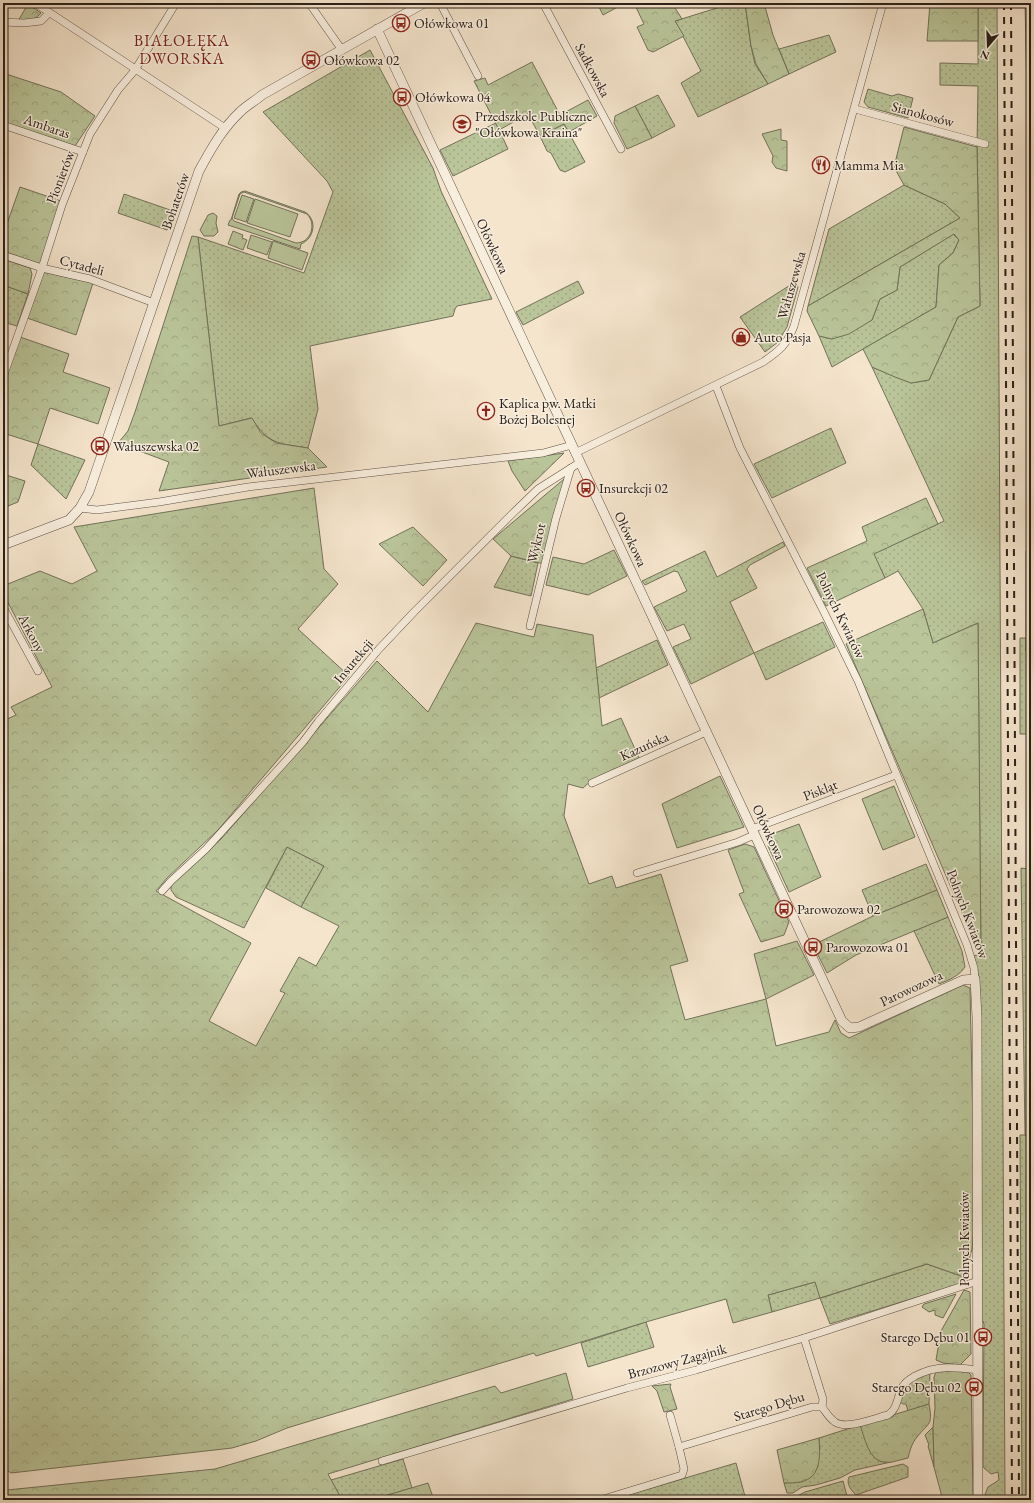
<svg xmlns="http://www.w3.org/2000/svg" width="1034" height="1503" viewBox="0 0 1034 1503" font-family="'EB Garamond',serif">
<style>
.grass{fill:url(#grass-dots);stroke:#72725a}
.forest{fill:url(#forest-crowns);stroke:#72725a}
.pitch{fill:#bac59a;stroke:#72725a;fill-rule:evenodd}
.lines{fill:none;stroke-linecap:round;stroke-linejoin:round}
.minor-casing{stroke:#5e5146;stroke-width:8}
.tertiary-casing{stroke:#5e5146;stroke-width:10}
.minor{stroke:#f8eede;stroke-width:7}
.tertiary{stroke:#f8eede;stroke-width:9}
.rail{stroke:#2b2019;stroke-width:2;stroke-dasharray:7 7;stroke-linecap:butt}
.labels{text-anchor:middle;stroke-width:3;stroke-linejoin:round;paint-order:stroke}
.poi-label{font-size:14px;fill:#2b2019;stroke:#f8eede;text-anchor:start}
.street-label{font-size:14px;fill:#2b2019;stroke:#f8eede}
.quarter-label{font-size:16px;letter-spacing:1px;fill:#7a1f14;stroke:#f8eede}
</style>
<defs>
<pattern id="grass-dots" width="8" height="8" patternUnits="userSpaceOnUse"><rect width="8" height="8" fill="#bac59a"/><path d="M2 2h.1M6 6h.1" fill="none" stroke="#a0a984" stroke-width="1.8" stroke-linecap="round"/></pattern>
<pattern id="forest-crowns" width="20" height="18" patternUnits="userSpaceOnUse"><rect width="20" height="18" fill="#bac59a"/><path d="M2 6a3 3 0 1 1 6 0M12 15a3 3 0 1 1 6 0" fill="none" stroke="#a0a984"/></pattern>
</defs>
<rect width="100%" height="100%" fill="#f5e5cd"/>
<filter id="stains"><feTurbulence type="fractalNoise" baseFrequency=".005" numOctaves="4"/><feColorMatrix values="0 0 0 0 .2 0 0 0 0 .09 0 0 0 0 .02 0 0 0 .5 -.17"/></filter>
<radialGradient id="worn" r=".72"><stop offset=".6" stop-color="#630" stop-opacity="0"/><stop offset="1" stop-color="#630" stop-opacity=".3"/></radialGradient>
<!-- grass -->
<g class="grass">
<path d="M 733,3 L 745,3 L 751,46 L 755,64 L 768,84 L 698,117 L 681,83 L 701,71 L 675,21 Z"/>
<path d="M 978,3 L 997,3 L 1005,1500 L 983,1500 L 988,1487 L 999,1480 L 998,1472 L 991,1474 L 984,1468 L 983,1466 L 984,1324 L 983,1321 L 981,1321 L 979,977 L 973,956 L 980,954 L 981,956 L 978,623 L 933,643 L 923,609 L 898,571 L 885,578 L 873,554 L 944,521 L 872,367 L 911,383 L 929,380 L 958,317 L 980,306 L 977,147 L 978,86 L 940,85 L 940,63 L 978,64 Z"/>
<path d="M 829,35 L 836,52 L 789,74 L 779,49 Z"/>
<path d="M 370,50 L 433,168 L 441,191 L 492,299 L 457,306 L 455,309 L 453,316 L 310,346 L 318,409 L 308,448 C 277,443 270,445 251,418 L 219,426 L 198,237 L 304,273 L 333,192 L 327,181 L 263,112 Z"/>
<path d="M 868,89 L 892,96 L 898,94 L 913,98 L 908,118 L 868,107 L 864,102 Z"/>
<path d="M 658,95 L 675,126 L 652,138 L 635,106 Z"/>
<path d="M 496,123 L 508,149 L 453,176 L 440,150 Z"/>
<path d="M 564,124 L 585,162 L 565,172 L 560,170 L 551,153 L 547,151 L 540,136 Z"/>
<path d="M 904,185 L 945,204 L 960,218 L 808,306 L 829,229 Z"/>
<path d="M 124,194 L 173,211 L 167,230 L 118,213 Z"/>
<path d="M 953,234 L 959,240 L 953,253 L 939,265 L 936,307 L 832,367 L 819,336 L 832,339 L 872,320 L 880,299 L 897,290 L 900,267 Z"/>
<path d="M 578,281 L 584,293 L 523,325 L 516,312 Z"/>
<path d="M 795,282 L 798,287 L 787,327 L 778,342 L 765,352 L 740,317 Z"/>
<path d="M 3,285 L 28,294 L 17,326 L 3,322 Z"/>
<path d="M 831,428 L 846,463 L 772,498 L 754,464 Z"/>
<path d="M 38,444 L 85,460 L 66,499 L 31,465 Z"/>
<path d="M 783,542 L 785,546 L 750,565 L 747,569 L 757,588 L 730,602 L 754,653 L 823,622 L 835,647 L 766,680 L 754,653 L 691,684 L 673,647 L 691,639 L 684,624 L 667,631 L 654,607 L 687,591 L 678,572 L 674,571 L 645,585 L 642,581 L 705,551 L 717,577 Z"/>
<path d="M 614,550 L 627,576 L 588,595 L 546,585 L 553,557 L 584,564 Z"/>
<path d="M 511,556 L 538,563 L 531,596 L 494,587 Z"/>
<path d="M 1020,638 L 1026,638 L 1026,651 L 1031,650 L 1031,734 L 1020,734 Z"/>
<path d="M 657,640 L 668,665 L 599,698 L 596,668 Z"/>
<path d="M 287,847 L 324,866 L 301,907 L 266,888 Z"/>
<path d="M 926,864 L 937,890 L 873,916 L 862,890 Z"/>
<path d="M 948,917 L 962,951 L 965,967 C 959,976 949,980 939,984 L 914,931 Z"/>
<path d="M 1020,1135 L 1025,1135 L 1031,1141 L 1031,1455 L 1028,1458 L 1029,1463 L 1027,1466 L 1031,1469 L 1031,1500 L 1022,1500 Z"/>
<path d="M 927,1264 L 964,1277 L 963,1283 L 830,1324 L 820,1298 L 772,1312 L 768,1295 L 815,1282 L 821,1298 Z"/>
<path d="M 646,1322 L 654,1347 L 588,1367 L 581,1343 Z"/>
<path d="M 930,1372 L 929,1404 L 908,1411 L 906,1404 L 903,1404 L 900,1402 C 907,1380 910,1382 930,1372 Z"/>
<path d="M 860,1425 L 879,1460 L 891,1462 L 855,1470 L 840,1478 L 816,1485 L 802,1487 L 793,1493 L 787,1493 L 784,1483 L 800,1482 L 820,1449 L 819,1438 Z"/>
<path d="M 933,1427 L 934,1467 L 928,1446 L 929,1445 L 925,1435 Z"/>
<path d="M 403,1459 L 412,1488 L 371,1500 L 342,1500 L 331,1480 Z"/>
<path d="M 736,1463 L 746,1500 L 611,1500 Z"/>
<path d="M 903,1464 L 908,1467 L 908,1477 L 856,1495 C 851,1490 846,1484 849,1477 Z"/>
<path d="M 843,1481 L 848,1500 L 783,1500 L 782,1496 L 790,1498 L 795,1497 L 805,1492 Z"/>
<path d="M 942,1495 L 943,1497 L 973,1497 L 973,1500 L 936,1500 L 935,1497 Z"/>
</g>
<!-- forest -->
<g class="forest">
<path d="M 597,3 L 625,3 L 603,15 Z"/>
<path d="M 634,3 L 672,3 L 682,19 L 675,21 L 684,36 L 653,52 L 648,50 L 637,27 L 644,24 Z"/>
<path d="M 745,3 L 764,3 L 773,35 L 789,74 L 768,84 L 756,64 L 751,46 Z"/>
<path d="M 930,3 L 978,3 L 978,41 L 927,41 Z"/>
<path d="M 1025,3 L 1031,3 L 1031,290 Z"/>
<path d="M 28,4 L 41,13 L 36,18 L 18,21 Z"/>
<path d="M 532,62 L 560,115 L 588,100 L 597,116 L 569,132 L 564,124 L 540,136 L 528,114 L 499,130 L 474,81 L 485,78 L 488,85 Z"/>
<path d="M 3,73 L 61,92 L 95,116 L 75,146 L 3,122 Z"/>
<path d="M 635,106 L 652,138 L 627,149 L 614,123 L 615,116 Z"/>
<path d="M 904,127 L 977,147 L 980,306 L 958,317 L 929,380 L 911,383 L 895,377 L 872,367 L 863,349 L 936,307 L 939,265 L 953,253 L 959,240 L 954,234 L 900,267 L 897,290 L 880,299 L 872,320 L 849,334 L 832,339 L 819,336 L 807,311 L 808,306 L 960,218 L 945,204 L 904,185 L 894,167 Z"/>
<path d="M 781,129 L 781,140 L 787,141 L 787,171 L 776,168 L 772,162 L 773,156 L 762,134 Z"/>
<path d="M 20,187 L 61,201 L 40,264 L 3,251 L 3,235 Z"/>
<path d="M 213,213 L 217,216 L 216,223 L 218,232 L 214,236 L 204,236 L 200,230 L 208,215 Z"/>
<path d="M 233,231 L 243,235 L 242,238 L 247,240 L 243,250 L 228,244 Z"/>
<path d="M 192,236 L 198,237 L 219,426 L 252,418 L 261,433 L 276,443 L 308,448 L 327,467 L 159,491 L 169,462 L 118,443 L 128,431 L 135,412 Z"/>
<path d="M 3,259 L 30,268 L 32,274 L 28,294 L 3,285 Z"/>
<path d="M 44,272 L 93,283 L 76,335 L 27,318 Z"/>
<path d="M 20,337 L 69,354 L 63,372 L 110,388 L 98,424 L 50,408 L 38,444 L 3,433 L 3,388 Z"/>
<path d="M 564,453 L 525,491 L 512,471 L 508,461 Z"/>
<path d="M 3,474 L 25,481 L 18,502 L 3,508 Z"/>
<path d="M 564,479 L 544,564 L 511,556 L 493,539 Z"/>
<path d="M 314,488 L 324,569 L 338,584 L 298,629 L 349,676 L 218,830 L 167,878 L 156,891 L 251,943 L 209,1021 L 256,1046 L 285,993 L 280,991 L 299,957 L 316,966 L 339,926 L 301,907 L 324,866 L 287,847 L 244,928 L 176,897 L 171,890 L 171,884 L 221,839 L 377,661 L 428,712 L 476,623 L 534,637 L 537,624 L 593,635 L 602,726 L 621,718 L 639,758 L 593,779 L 583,788 L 568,784 L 564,816 L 589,884 L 612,876 L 616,888 L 661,874 L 688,961 L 670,966 L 685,1020 L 766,999 L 754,954 L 797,941 L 814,975 L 766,999 L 776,1046 L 829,1032 L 835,1020 L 841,1033 L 849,1038 L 963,985 L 970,988 L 975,1220 L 972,1249 L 964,1277 L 927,1264 L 820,1298 L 815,1282 L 768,1295 L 772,1312 L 733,1323 L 726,1299 L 646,1322 L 536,1356 L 534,1353 L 287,1428 L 256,1441 L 232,1448 L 11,1473 L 3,1467 L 3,721 L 16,715 L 11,707 L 52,687 L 3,593 L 3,586 L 40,571 L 72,584 L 97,571 L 74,527 Z"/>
<path d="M 926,498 L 938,524 L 874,554 L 885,578 L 826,606 L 807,568 L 867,541 L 862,527 Z"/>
<path d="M 413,527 L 447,560 L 423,586 L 379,544 Z"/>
<path d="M 1026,551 L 1031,551 L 1031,650 L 1026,651 Z"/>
<path d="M 923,609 L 933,643 L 978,623 L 981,957 L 846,644 Z"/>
<path d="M 720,776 L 744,827 L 677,848 L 662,804 Z"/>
<path d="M 894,786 L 915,837 L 883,850 L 862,799 Z"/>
<path d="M 799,824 L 821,877 L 789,892 L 768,846 L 772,834 Z"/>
<path d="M 745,844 L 754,847 L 789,922 L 784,935 L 761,942 L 739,894 L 744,892 L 728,850 Z"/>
<path d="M 1021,868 L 1029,869 L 1031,909 L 1031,1141 L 1025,1135 Z"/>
<path d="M 937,890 L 948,917 L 856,955 L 827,973 L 813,945 L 873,916 Z"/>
<path d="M 964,1290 L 970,1292 L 971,1354 L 960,1365 L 943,1363 L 936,1360 L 941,1331 Z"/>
<path d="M 956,1294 L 943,1318 L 935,1315 L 935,1310 L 929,1312 L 922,1307 L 924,1304 Z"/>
<path d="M 954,1371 L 968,1372 L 971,1375 L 973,1497 L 942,1497 L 934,1467 L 933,1427 L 935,1408 L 934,1377 L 936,1372 Z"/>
<path d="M 566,1373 L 573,1399 L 328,1474 L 342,1500 L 5,1500 L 3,1498 L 3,1487 L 7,1490 L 215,1469 L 495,1386 L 501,1393 Z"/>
<path d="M 671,1384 L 670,1387 L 677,1409 L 664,1412 L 657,1391 L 652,1386 Z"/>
<path d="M 929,1404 C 933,1426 929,1422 917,1437 C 912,1443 910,1450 908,1458 C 903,1459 897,1461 892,1462 C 869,1466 866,1441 860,1425 Z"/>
<path d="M 819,1438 C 820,1455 822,1478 800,1482 C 795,1483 790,1483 784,1483 L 777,1450 Z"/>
<path d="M 428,1483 L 434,1500 L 371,1500 Z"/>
</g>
<!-- pitch -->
<g class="pitch">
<path d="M 245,191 L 305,212 C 318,220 314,239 301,244 L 300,249 L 228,225 L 230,220 L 231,220 L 239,194 L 241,192 ZM 244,192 L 307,214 C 317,224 311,243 296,243 L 234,221 L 232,218 L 240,194 Z"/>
<path d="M 242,195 L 254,199 L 246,222 L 234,218 Z"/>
<path d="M 255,199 L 298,214 L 290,237 L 247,223 Z"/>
<path d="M 251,235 L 272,242 L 267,255 L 247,248 Z"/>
<path d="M 273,241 L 308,253 L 302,270 L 268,258 Z"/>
</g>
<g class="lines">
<defs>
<g id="minor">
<path d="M 35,3 L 225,128"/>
<path d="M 309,3 L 342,50"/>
<path d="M 440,3 L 478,76"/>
<path d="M 543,3 L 621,149"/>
<path d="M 3,22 L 24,23 L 41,21 L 49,13"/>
<path d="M 855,109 L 985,144"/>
<path d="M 3,125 L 83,152"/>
<path d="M 3,255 L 42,268 L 90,279 L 154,303"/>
<path d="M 3,377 L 42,268 L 62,205 L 90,134 L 118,90 L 135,70 L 176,3"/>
<path d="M 716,386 L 740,448 L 824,612 L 858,681 L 967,945 L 974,968 L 975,979"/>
<path d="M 575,453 L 763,362 C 779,351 787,345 794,326 L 883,3"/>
<path d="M 80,508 L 97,510 L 159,502 L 248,487 L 543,453 L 572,445"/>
<path d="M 3,607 L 38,671"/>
<path d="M 530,626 L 556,518 L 571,468"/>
<path d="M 592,783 L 706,732"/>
<path d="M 752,829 L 896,775"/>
<path d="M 637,873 L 738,842 L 754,835"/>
<path d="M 162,891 L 171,881 L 206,849 L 303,742 L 318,722 L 379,649 L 414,612 L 511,515 L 538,489 L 579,463"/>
<path d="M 804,1338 L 823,1399 L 822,1407"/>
<path d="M 670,1415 L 679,1447"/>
<path d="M 382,1461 L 627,1388 L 696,1370 L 804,1338 L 978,1281"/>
<path d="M 600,1500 L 682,1475 L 684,1469 L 679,1447 L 812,1407 L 822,1407 C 826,1412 829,1418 835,1422 C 846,1430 875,1418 888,1415 C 898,1409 897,1396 903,1386 C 906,1381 910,1379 915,1376 C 936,1365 955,1367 978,1370"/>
</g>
<g id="tertiary">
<path d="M 377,29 L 842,1021 L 850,1028 L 859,1027 L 963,980 L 975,979 L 977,1017 L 978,1500"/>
<path d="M 3,545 L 69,520 L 80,508 L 89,492 L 199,171 C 211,149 222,129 240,112 C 246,106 255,101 262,95 L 424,3"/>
</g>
</defs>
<!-- minor casing -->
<use href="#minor" class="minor-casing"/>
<!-- tertiary casing -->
<use href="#tertiary" class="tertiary-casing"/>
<!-- minor -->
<use href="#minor" class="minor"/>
<!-- tertiary -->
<use href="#tertiary" class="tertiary"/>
<!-- rail -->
<g class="rail">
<path d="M 1004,3 L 1012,1500"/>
<path d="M 1011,3 L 1019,1500"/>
</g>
</g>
<!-- icons -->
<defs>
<symbol id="bus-ring" viewBox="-11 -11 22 22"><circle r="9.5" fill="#f8eede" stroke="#8f2418" stroke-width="1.5"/><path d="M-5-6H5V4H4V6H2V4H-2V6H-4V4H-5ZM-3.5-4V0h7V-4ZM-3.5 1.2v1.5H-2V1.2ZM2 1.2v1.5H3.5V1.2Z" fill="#8f2418"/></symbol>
<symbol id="school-ring" viewBox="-11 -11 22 22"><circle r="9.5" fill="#f8eede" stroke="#8f2418" stroke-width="1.5"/><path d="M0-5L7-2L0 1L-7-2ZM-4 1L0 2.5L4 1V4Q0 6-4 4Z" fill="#8f2418"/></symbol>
<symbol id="restaurant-ring" viewBox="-11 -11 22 22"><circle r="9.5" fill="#f8eede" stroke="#8f2418" stroke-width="1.5"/><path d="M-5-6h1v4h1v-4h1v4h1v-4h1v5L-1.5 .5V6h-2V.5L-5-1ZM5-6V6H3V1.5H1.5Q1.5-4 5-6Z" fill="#8f2418"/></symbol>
<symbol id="shop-ring" viewBox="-11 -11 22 22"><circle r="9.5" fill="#f8eede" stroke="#8f2418" stroke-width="1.5"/><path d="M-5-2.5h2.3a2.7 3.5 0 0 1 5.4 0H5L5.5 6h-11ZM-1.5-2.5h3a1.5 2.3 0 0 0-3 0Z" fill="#8f2418"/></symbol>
<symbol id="church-ring" viewBox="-11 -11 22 22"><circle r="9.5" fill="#f8eede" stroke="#8f2418" stroke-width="1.5"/><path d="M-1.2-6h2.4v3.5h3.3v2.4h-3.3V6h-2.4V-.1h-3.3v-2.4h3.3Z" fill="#8f2418"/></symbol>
</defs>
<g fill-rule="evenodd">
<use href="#bus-ring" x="391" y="13" width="20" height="20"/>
<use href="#bus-ring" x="301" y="50" width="20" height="20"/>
<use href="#bus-ring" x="392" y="87" width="20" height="20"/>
<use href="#school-ring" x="452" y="114" width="20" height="20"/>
<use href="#restaurant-ring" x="811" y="155" width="20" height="20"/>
<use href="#shop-ring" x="731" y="327" width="20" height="20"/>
<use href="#church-ring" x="476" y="401" width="20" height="20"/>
<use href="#bus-ring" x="90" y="436" width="20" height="20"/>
<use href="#bus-ring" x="576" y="478" width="20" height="20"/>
<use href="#bus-ring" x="774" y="899" width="20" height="20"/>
<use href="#bus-ring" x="803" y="937" width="20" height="20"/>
<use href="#bus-ring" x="973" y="1327" width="20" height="20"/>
<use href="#bus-ring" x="964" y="1377" width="20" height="20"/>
</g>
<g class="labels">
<!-- poi labels -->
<g class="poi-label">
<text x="414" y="28">Ołówkowa 01</text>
<text x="324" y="65">Ołówkowa 02</text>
<text x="415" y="102">Ołówkowa 04</text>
<text x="475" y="121">Przedszkole Publiczne<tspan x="475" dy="16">"Ołówkowa Kraina"</tspan></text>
<text x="834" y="170">Mamma Mia</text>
<text x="754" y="342">Auto Pasja</text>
<text x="499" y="408">Kaplica pw. Matki<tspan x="499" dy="16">Bożej Bolesnej</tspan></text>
<text x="113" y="451">Wałuszewska 02</text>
<text x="599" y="493">Insurekcji 02</text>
<text x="797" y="914">Parowozowa 02</text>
<text x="826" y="952">Parowozowa 01</text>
<text x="970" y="1342" text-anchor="end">Starego Dębu 01</text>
<text x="961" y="1392" text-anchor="end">Starego Dębu 02</text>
</g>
<!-- street labels -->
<g class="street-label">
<text transform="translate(593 70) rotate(62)" y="5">Sadkowska</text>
<text transform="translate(923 114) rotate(15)" y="5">Sianokosów</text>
<text transform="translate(47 126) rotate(19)" y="5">Ambaras</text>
<text transform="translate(60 177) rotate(-69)" y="5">Pionierów</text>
<text transform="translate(175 201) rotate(-71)" y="5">Bohaterów</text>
<text transform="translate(493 246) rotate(65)" y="5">Ołówkowa</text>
<text transform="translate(82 265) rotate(15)" y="5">Cytadeli</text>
<text transform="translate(791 285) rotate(-74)" y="5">Wałuszewska</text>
<text transform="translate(281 469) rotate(-7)" y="5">Wałuszewska</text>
<text transform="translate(631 539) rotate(65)" y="5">Ołówkowa</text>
<text transform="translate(536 543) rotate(-77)" y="5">Wykrot</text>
<text transform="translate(841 615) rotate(64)" y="5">Polnych Kwiatów</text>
<text transform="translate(32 633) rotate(62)" y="5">Arkony</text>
<text transform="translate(353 661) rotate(-50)" y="5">Insurekcji</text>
<text transform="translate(644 746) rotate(-24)" y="5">Kazuńska</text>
<text transform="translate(820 790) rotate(-21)" y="5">Piskląt</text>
<text transform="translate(769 832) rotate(65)" y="5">Ołówkowa</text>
<text transform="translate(968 914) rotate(69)" y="5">Polnych Kwiatów</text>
<text transform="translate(911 988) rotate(-25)" y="5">Parowozowa</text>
<text transform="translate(964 1239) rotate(-90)" y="5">Polnych Kwiatów</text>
<text transform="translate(677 1361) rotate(-15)" y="5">Brzozowy Zagajnik</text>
<text transform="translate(769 1406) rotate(-17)" y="5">Starego Dębu</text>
</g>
<!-- quarter labels -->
<g class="quarter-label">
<text x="182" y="46">BIAŁOŁĘKA<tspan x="182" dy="18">DWORSKA</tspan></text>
</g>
</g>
<!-- margin -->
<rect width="1034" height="1503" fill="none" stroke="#f5e5cd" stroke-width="16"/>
<rect x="4" y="4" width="1026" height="1495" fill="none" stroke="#2b2019" stroke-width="2"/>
<rect x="8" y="8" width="1018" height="1487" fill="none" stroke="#2b2019"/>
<!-- north arrow -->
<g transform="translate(988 46) rotate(199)" stroke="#f8eede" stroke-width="3" paint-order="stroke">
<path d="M0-3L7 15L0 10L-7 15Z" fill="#2b2019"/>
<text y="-6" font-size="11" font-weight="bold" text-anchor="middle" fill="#2b2019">N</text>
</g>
<rect width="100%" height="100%" filter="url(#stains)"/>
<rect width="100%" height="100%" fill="url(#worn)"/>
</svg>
